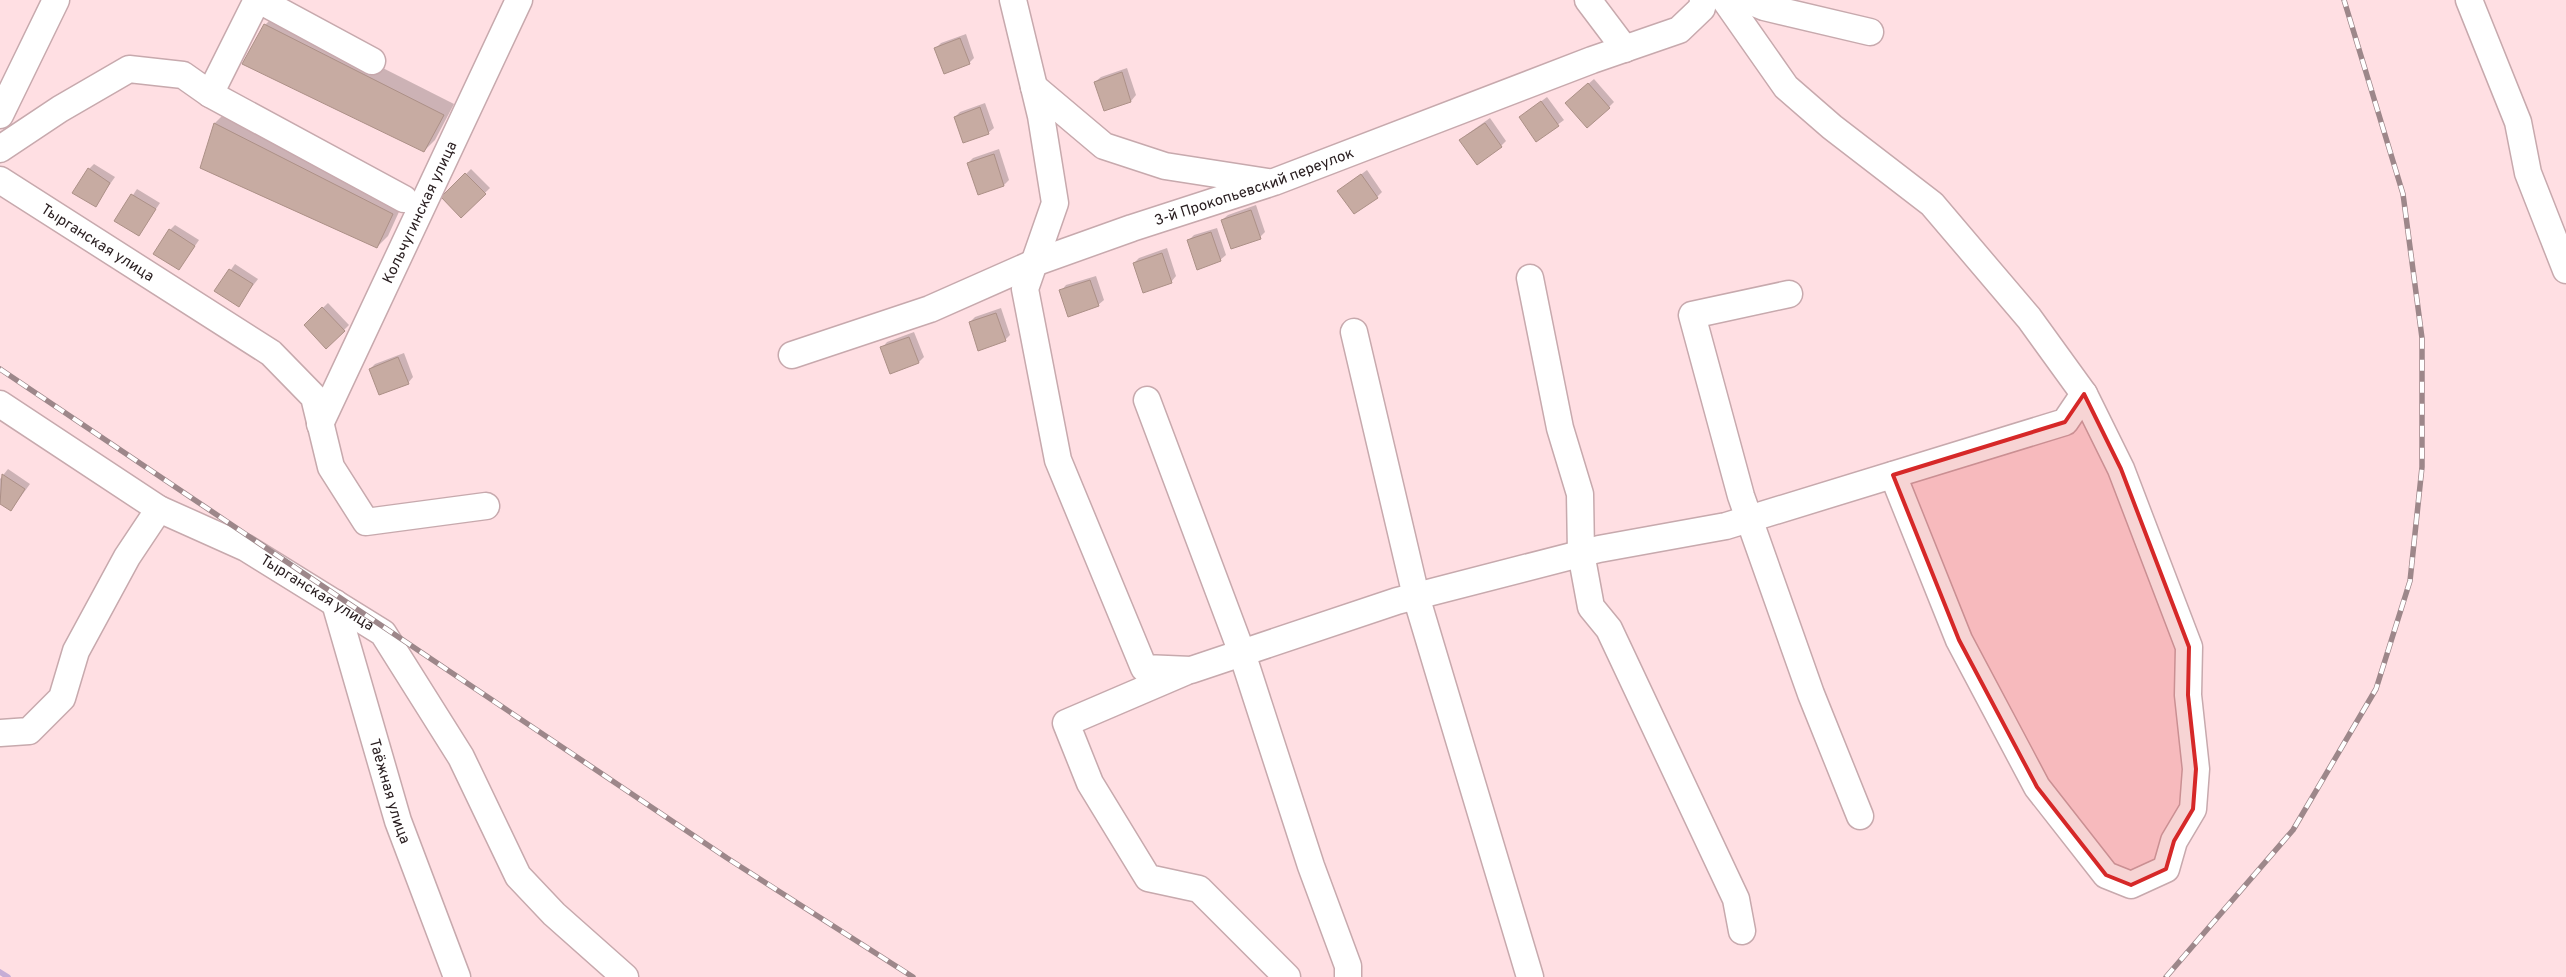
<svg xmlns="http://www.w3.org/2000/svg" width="2566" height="977" viewBox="0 0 2566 977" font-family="Overpass,sans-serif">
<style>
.shadow{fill:#0003}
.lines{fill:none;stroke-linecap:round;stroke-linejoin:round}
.stream{stroke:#c5add6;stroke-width:5.5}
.building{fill:#c7aba2;stroke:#ac9087}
.minor-casing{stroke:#c7a9ad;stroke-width:29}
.minor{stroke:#fff;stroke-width:26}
.rail-casing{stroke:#9d878a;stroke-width:5.5}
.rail{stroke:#fff;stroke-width:4;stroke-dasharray:11;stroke-linecap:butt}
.marked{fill:#d62828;fill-opacity:0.2;stroke:#d62828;stroke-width:4;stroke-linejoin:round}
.labels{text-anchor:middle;stroke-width:4;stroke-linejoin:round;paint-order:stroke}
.street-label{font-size:15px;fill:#2b2022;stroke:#fff}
</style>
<rect width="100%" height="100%" fill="#ffdfe3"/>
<!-- shadow -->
<g class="shadow">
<path d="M 276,14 L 454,104 L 435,140 L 424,151 L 265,25 Z"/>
<path d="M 966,34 L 974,58 L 969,63 L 936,48 L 941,43 Z"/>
<path d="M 1127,68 L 1136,95 L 1131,101 L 1104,109 L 1095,82 L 1101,77 Z"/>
<path d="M 1594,79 L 1614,102 L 1609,107 L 1572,98 Z"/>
<path d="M 1547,97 L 1564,120 L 1537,140 L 1520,117 Z"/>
<path d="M 985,103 L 994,128 L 988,133 L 955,117 L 960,112 Z"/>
<path d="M 226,112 L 403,203 L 388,236 L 377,247 L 201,168 L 215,123 Z"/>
<path d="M 1490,118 L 1506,141 L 1501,146 L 1466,135 Z"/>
<path d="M 999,149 L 1009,180 L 1004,185 L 978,194 L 968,163 L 973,158 Z"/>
<path d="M 94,164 L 115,177 L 95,205 L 89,169 Z"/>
<path d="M 471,169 L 490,188 L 461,216 L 443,197 Z"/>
<path d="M 1367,170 L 1382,192 L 1377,197 L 1339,191 Z"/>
<path d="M 137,189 L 160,203 L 139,234 L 116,220 Z"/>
<path d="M 1256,205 L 1265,232 L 1260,237 L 1222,220 L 1228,215 Z"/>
<path d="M 175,225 L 199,240 L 179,269 L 170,230 Z"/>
<path d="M 1217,228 L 1226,255 L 1220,260 L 1188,241 L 1194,235 Z"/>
<path d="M 1167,248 L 1176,276 L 1171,282 L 1134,263 L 1139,258 Z"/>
<path d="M 235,264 L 258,279 L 238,305 L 216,291 Z"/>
<path d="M 1096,276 L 1104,300 L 1098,305 L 1061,291 L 1066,285 Z"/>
<path d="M 328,303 L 349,325 L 327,347 L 305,325 Z"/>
<path d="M 1001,308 L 1010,335 L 1005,340 L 970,322 L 975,317 Z"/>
<path d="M 914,332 L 924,357 L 919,362 L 882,348 L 887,342 Z"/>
<path d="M 404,353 L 413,377 L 408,383 L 370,369 L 375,364 Z"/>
<path d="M 8,469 L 30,484 L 11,510 L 0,503 L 0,479 Z"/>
</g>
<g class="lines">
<!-- stream -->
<path class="stream" d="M 0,972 L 8,977"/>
</g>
<!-- building -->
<g class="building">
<path d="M 264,24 L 444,115 L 424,152 L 242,64 Z"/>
<path d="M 960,38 L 970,64 L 944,74 L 934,48 Z"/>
<path d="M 1122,72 L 1131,102 L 1104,111 L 1094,82 Z"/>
<path d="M 1588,83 L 1610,108 L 1587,128 L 1565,103 Z"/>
<path d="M 1541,101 L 1559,126 L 1536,142 L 1519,117 Z"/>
<path d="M 980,107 L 989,134 L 963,143 L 954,117 Z"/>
<path d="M 214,123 L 393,214 L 377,248 L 200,168 Z"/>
<path d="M 1485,123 L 1502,147 L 1477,165 L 1459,140 Z"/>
<path d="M 994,154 L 1004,186 L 978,195 L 967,163 Z"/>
<path d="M 88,168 L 110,183 L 96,207 L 72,193 Z"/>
<path d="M 465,173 L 486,194 L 461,218 L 441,197 Z"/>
<path d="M 1361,174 L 1378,198 L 1354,214 L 1337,191 Z"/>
<path d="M 131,194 L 156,209 L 139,236 L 114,221 Z"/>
<path d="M 1251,210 L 1261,239 L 1231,249 L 1221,220 Z"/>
<path d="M 169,229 L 195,246 L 179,270 L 153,254 Z"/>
<path d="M 1211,232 L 1221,261 L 1197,270 L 1187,240 Z"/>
<path d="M 1162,253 L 1172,283 L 1143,293 L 1133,263 Z"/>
<path d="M 229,269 L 253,284 L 239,307 L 214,291 Z"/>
<path d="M 1090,280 L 1099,306 L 1068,317 L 1059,290 Z"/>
<path d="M 322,307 L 345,331 L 326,349 L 304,325 Z"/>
<path d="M 996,313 L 1006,341 L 978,351 L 969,322 Z"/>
<path d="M 909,337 L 919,363 L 890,374 L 880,347 Z"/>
<path d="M 398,357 L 409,384 L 379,395 L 369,369 Z"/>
<path d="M 2,474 L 25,489 L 11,511 L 0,504 Z"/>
</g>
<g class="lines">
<defs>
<g id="minor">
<path d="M 259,0 L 372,61"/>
<path d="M 1013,0 L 1041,116 L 1055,203 L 1025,289 L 1058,460 L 1144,668 L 1191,670 L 1397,601 L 1599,549 L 1726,526 L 2065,422 L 2084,394 L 2029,318 L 1932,204 L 1832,127 L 1786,87 L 1725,0"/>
<path d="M 1588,0 L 1625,49"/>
<path d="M 1747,0 L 1764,7 L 1870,32"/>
<path d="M 2469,0 L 2518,122 L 2528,173 L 2566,270"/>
<path d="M 1034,87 L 1104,146 L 1165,166 L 1268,182"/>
<path d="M 210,94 L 404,199"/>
<path d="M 0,115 L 56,0"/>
<path d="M 0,149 L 60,109 L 129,69 L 183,75 L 210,94 L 257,0"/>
<path id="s1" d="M 0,180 L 271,353 L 314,397 L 331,467 L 366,522 L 486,506"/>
<path d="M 1530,278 L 1560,428 L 1580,494 L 1581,553 L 1591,607 L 1609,629 L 1736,899 L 1742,931"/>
<path d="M 1789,294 L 1692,315 L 1741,496 L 1811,694 L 1860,816"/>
<path d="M 1354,332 L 1416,596 L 1530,977"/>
<path id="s2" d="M 792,355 L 930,309 L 1034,263 L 1132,228 L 1274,182 L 1592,60 L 1679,30 L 1702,8 L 1703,0"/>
<path d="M 1147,400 L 1242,653 L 1311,866 L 1348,966 L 1348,977"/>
<path id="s3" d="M 0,404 L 159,509 L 246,548 L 383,633 L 461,757 L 518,876 L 554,914 L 625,977"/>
<path id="s4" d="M 320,424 L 519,0"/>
<path d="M 1893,475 L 1959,640 L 2037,787 L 2106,875 L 2131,885 L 2166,869 L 2174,841 L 2193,809 L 2196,769 L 2188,695 L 2189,647 L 2121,469 L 2084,394"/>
<path id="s5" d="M 335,603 L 398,821 L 457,977"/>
<path d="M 1185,672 L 1066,723 L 1090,783 L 1148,878 L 1199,889 L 1287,977"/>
<path d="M 0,733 L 29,731 L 62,698 L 76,651 L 127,557 L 159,509"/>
</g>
</defs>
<!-- minor casing -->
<use href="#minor" class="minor-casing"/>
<!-- minor -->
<use href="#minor" class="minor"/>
<defs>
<g id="rail">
<path d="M 0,369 L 727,858 L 913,977"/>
<path d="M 2166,977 L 2293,830 L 2376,689 L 2410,581 L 2422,467 L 2422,338 L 2403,194 L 2344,0"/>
</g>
</defs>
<!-- rail casing -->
<use href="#rail" class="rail-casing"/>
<!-- rail -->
<use href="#rail" class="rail"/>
</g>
<!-- marked area -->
<path class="marked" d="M 2084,394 L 2121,469 L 2189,647 L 2188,695 L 2196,769 L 2193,809 L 2174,841 L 2166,869 L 2131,885 L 2106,875 L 2037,787 L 1959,640 L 1893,475 L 2065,422 Z"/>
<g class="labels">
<!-- street labels -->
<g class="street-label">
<text dy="5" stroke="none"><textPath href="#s2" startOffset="492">3-й Прокопьевский переулок</textPath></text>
<text dy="5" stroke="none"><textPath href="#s4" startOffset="234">Кольчугинская улица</textPath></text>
<text dy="5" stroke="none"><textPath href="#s1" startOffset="116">Тырганская улица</textPath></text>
<text dy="5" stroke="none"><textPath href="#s3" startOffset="370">Тырганская улица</textPath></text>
<text dy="5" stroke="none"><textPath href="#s5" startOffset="196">Таёжная улица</textPath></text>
</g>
</g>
</svg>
